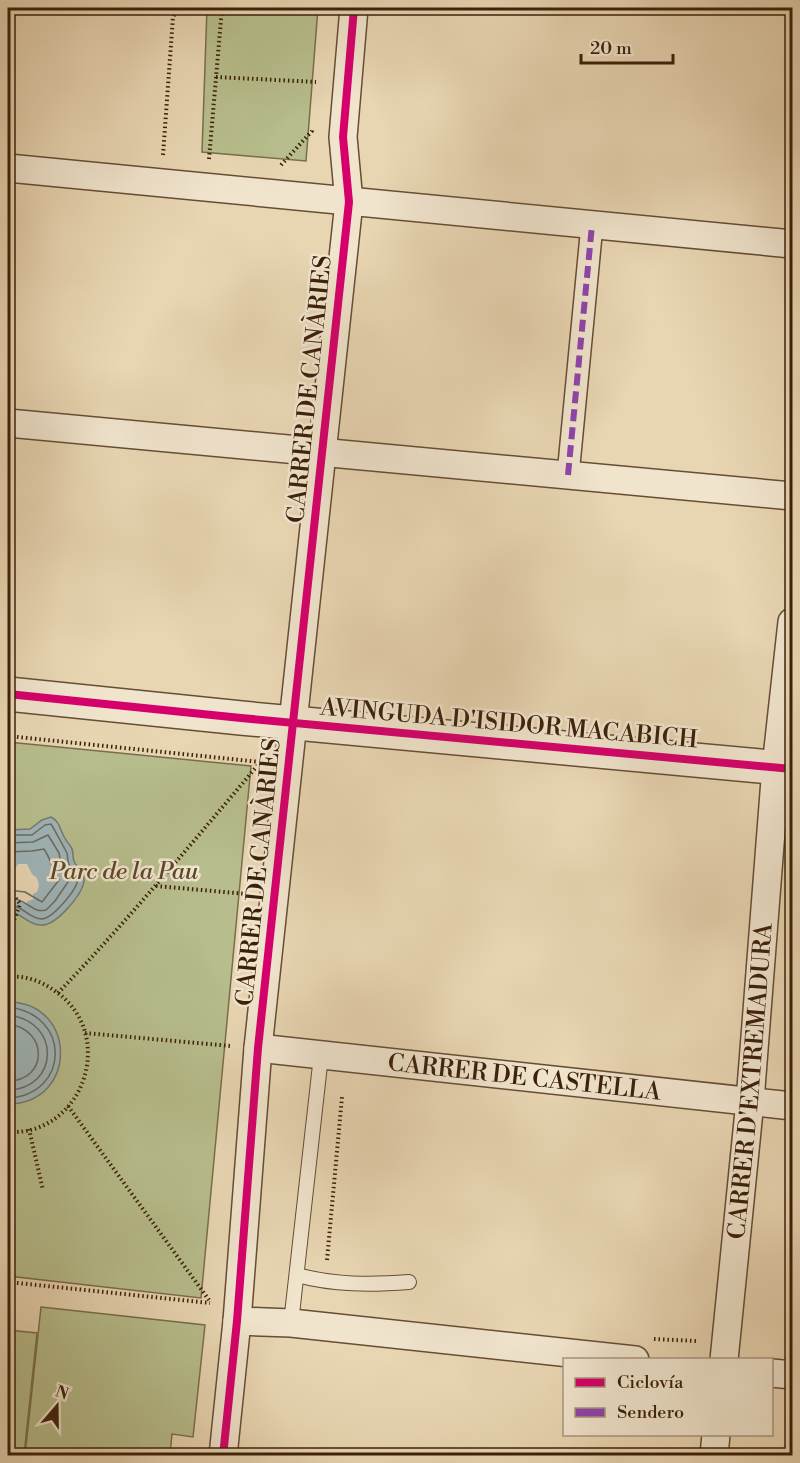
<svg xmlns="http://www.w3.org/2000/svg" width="800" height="1463" viewBox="0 0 800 1463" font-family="'Libre Bodoni',serif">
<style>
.green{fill:#b7bd8c;stroke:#796e4b;stroke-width:1.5}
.water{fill:#9eb5b9;stroke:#767973;stroke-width:1.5}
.pier{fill:#e8d5b2}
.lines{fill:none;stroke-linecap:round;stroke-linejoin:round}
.shore{stroke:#6c6a62;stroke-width:1.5}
.service-casing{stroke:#664d34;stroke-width:16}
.pedestrian-casing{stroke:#664d34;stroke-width:24}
.minor-casing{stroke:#664d34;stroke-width:30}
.tertiary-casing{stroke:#664d34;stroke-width:36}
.path{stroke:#3b200a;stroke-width:4;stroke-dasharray:1.5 3;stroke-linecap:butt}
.service{stroke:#f0e4cd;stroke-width:14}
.pedestrian{stroke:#f0e4cd;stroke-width:21}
.minor{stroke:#f0e4cd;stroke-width:27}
.tertiary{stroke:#f0e4cd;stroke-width:33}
.quiet{stroke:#8e44ad;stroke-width:6;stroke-dasharray:12 6;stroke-linecap:butt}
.cycleway-casing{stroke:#f0e4cd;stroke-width:11}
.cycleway{stroke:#d6006c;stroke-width:8}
.labels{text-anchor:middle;stroke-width:5;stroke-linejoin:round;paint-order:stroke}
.street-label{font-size:24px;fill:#3b200a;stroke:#f0e4cd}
.park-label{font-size:24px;font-style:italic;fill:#5a472a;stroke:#f0e4cd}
</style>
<rect width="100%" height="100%" fill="#e8d5b2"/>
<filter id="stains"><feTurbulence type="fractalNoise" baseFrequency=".00333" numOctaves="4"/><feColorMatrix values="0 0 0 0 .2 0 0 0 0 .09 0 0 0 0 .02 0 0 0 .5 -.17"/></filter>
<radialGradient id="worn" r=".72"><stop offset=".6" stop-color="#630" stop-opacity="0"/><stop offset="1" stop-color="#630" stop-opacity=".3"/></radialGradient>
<!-- green -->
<g class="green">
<path d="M 207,8 L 318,8 L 306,161 L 202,152 Z"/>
<path d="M 8,742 L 251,766 L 201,1298 L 8,1276 Z"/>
<path d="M 41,1307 L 205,1325 L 193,1437 L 172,1434 L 170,1455 L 25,1455 Z"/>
<path d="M 8,1330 L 37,1333 L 24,1455 L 8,1455 Z"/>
</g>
<!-- water -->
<g class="water">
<path d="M 51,817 C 61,822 60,832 66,840 C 68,844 69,843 71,847 C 74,851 72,856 74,861 C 76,868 85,871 84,881 C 82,895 56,926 41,925 C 29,925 22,914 11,912 L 8,916 L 8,830 L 30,829 L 42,820 Z"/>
<path d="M 8,1002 C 77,1002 79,1103 8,1104 Z"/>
</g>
<!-- pier -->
<path class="pier" d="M 18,864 L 27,864 L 32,874 L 37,878 L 39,885 L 37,892 L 33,894 L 34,899 L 28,901 L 26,904 L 18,901 L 14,902 L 13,905 L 8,898 L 8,868 L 15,869 Z"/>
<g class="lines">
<!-- shore -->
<g class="shore">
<path d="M 8,835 L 32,835 L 45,825 L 51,824 C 53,827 66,851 67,853 C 68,857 67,862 70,866 C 72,871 77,872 78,878 C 78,889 53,918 42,919 C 28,919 22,903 8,907"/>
<path d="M 8,843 L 33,842 L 48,835 L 59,853 L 62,868 L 70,879 L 55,901 L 46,910 C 31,914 27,897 8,899"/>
<path d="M 8,852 L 32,851 L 44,849 C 51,859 52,870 59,880 L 42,902 L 25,892 L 8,890"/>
<path d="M 8,1007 C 72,1014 70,1095 8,1098"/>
<path d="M 8,1015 C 62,1021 59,1089 8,1090"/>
<path d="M 8,1024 C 49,1029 48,1081 8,1081"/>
</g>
<defs>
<g id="service">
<path d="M 297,1275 C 334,1285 370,1285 409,1282"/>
<path d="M 291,1323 L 321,1056"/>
</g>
<path id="pedestrian" d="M 568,475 L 592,225"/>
<g id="minor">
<path d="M 8,168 L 792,244"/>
<path d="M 8,423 L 792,496"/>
<path id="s1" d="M 258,1048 L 792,1106"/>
<path d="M 237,1321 L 291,1323 L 635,1360"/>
<path id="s2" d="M 724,1360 L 750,1101 L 776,767 L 792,622"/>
<path d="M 772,1373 L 792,1375"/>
<path d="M 223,1456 L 237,1321 L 258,1048 L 349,202 L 343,137 L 354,8"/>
<path d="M 714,1456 L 716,1434"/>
</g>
<path id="tertiary" d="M 8,694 L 241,718 L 792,769"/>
</defs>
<!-- service casing -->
<use href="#service" class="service-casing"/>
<!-- pedestrian casing -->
<use href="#pedestrian" class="pedestrian-casing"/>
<!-- minor casing -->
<use href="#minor" class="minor-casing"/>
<!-- tertiary casing -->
<use href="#tertiary" class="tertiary-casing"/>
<!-- path -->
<g class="path">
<path d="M 216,77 L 316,82"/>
<path d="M 163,155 L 173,17 L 178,8"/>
<path d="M 209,159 L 222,8"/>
<path d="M 281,165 L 312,131 L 312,128"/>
<path d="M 8,736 L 260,762"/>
<path d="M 156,886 L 247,894"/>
<path d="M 8,887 L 20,904 L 8,937"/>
<path d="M 8,977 C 25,975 41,981 55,991 C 118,1034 84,1136 8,1132"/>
<path d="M 58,993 C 128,920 193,842 258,765"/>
<path d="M 85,1033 L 231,1046"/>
<path d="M 68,1106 L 209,1300"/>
<path d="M 29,1129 L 43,1190"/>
<path d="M 327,1260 L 342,1097"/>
<path d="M 8,1282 L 210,1303"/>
<path d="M 654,1339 L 696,1341"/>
</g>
<!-- service -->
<use href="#service" class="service"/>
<!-- pedestrian -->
<use href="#pedestrian" class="pedestrian"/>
<!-- minor -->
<use href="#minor" class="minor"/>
<!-- tertiary -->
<use href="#tertiary" class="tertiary"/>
<!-- quiet -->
<path class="quiet" d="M 568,475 L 592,225"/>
<defs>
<g id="cycleway">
<path d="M 8,694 L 241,718 L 792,769"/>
<path d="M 223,1456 L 237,1321 L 258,1048 L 349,202 L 343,137 L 354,8"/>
</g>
</defs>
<!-- cycleway casing -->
<use href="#cycleway" class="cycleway-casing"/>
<!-- cycleway -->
<use href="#cycleway" class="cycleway"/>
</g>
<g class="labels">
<!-- street labels -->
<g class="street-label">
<text transform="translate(309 389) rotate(-84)" y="8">CARRER DE CANÀRIES</text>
<text transform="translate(509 723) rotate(5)" y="8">AVINGUDA D'ISIDOR MACABICH</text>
<text transform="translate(258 872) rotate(-84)" y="8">CARRER DE CANÀRIES</text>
<text dy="8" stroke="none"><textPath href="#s1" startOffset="268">CARRER DE CASTELLA</textPath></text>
<text dy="8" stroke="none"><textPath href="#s2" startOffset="280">CARRER D'EXTREMADURA</textPath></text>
</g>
<!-- park labels -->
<g class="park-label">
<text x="124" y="879">Parc de la Pau</text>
</g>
</g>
<!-- margin -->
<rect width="800" height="1463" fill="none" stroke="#e8d5b2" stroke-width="30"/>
<rect x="9" y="9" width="782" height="1445" fill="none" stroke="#3b200a" stroke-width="3"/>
<rect x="15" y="15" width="770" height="1433" fill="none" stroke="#3b200a" stroke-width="1.5"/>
<!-- legend -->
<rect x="563" y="1358" width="210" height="78" fill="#f0e4cd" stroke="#a8967f" stroke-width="1.5"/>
<rect x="575" y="1378" width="30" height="9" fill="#d6006c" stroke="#a8967f" stroke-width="1.5"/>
<text x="617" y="1388" font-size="18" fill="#3b200a">Ciclovía</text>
<rect x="575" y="1408" width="30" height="9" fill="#8e44ad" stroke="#a8967f" stroke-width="1.5"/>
<text x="617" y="1418" font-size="18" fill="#3b200a">Sendero</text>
<!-- north arrow -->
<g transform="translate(57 1406) rotate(20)" stroke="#f0e4cd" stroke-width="4.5" paint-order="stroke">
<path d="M0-4.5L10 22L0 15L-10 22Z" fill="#3b200a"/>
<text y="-9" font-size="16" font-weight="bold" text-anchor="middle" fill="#3b200a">N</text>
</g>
<!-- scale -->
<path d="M581 54v9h92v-9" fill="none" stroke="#3b200a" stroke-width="3"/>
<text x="590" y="54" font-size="18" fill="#3b200a" stroke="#f0e4cd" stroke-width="4.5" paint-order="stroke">20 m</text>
<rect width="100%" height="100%" filter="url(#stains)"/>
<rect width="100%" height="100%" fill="url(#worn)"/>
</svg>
